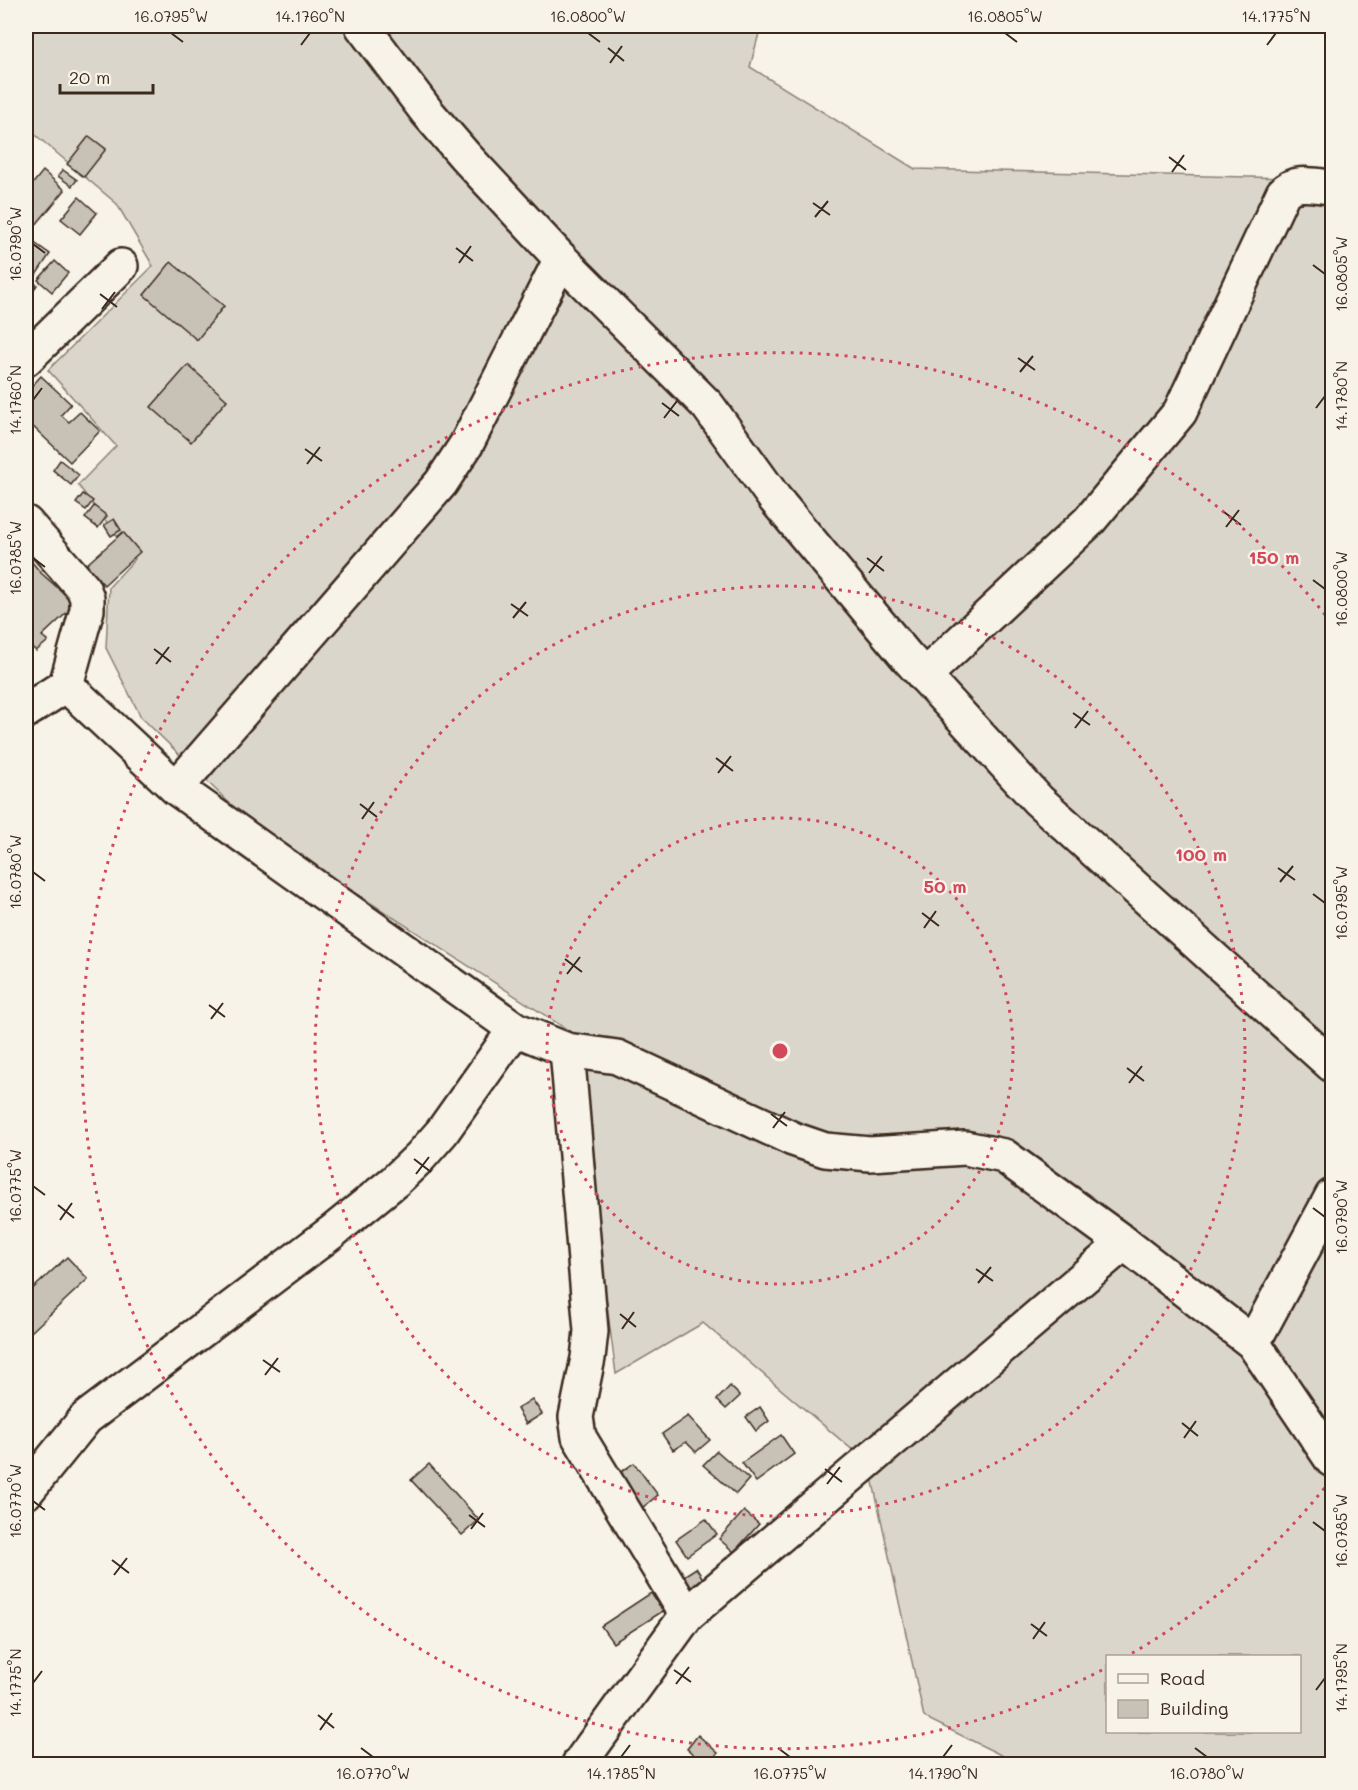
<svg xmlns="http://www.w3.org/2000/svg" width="1358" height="1790" viewBox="0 0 1358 1790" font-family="Mali,sans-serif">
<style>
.garden{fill:#dbd6cb;stroke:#8b8074;stroke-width:1.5;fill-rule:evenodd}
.building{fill:#c8c1b6;stroke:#3b2a1e;stroke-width:1.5}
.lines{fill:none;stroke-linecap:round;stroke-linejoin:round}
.minor-casing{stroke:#3b2a1e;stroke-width:38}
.minor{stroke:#f7f3e8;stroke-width:33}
.ticks{fill:none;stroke:#3b2a1e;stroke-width:2}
.ring{fill:none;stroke:#d1495b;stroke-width:3;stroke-dasharray:3 6}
.centre{fill:#d1495b;stroke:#f7f3e8;stroke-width:3}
.ring-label{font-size:18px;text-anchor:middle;font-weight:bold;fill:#d1495b;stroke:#f7f3e8;stroke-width:4.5;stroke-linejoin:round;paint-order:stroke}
.neatline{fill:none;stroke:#3b2a1e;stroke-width:2}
.ticks-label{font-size:15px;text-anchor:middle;fill:#3b2a1e}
</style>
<rect width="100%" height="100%" fill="#f7f3e8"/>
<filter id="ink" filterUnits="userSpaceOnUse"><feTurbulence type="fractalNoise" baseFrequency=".0167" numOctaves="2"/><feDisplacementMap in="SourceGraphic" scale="12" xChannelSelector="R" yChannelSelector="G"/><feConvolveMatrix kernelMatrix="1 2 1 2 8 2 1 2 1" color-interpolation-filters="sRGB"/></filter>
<g filter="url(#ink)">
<!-- garden -->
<path class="garden" d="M 26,26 L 761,26 L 750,67 L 915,169 L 1291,178 L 1332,184 L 1332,1764 L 1019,1764 L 924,1717 L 869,1464 L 703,1323 L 616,1374 L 571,1032 L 256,829 L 141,717 L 106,648 L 109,587 L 135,559 L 78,485 L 116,446 L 48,370 L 153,266 L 117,204 L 26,127 ZM 1108,1656 L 1300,1656 L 1300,1732 L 1108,1732 Z"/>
<!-- building -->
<g class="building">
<path d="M 89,136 L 106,149 L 84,177 L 67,164 Z"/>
<path d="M 63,170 L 77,180 L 72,186 L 58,176 Z"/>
<path d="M 43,171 L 65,190 L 29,233 L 26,231 L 26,192 Z"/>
<path d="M 79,197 L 97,213 L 80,234 L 61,219 Z"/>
<path d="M 26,237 L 50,254 L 36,275 L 26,268 Z"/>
<path d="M 55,261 L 68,273 L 52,292 L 38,280 Z"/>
<path d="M 171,262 L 224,306 L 197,340 L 144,295 Z"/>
<path d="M 26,277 L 37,285 L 26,301 Z"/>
<path d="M 188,365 L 227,400 L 191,442 L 151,407 Z"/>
<path d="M 41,376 L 71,404 L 61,415 L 69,422 L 80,412 L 100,431 L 70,462 L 26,420 L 26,392 Z"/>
<path d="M 60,460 L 79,475 L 71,485 L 53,470 Z"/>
<path d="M 83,494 L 93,501 L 86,510 L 76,503 Z"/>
<path d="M 94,506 L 107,516 L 98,528 L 85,518 Z"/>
<path d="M 114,519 L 121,530 L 111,536 L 104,525 Z"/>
<path d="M 123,532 L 140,552 L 104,585 L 86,565 Z"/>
<path d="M 26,555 L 41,573 L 76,604 L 42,636 L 48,641 L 36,651 L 26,642 Z"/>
<path d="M 67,1257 L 88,1279 L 30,1333 L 26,1328 L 26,1295 Z"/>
<path d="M 730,1386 L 740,1396 L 726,1409 L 717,1400 Z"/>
<path d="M 532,1399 L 542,1414 L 526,1424 L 517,1409 Z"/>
<path d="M 760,1407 L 769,1421 L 756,1431 L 746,1417 Z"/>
<path d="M 688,1416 L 710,1440 L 696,1452 L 686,1442 L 673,1450 L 662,1434 Z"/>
<path d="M 781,1435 L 794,1454 L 756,1482 L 742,1463 Z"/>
<path d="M 717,1451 L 749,1479 L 736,1494 L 703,1465 Z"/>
<path d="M 634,1463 L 658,1495 L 642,1508 L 617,1475 Z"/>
<path d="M 429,1464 L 479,1520 L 462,1535 L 411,1480 Z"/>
<path d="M 744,1511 L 759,1524 L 734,1552 L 719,1539 Z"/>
<path d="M 706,1519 L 717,1534 L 687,1556 L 676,1540 Z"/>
<path d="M 696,1568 L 704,1580 L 690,1589 L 682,1577 Z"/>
<path d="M 651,1593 L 663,1611 L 613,1643 L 601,1626 Z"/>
<path d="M 698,1735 L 718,1753 L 715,1756 L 724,1764 L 705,1764 L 687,1749 Z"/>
</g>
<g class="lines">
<defs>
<g id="minor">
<path d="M 362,26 L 427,112 L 465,156 L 561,259 L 708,406 L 775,499 L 907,657 L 1038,800 L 1332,1065"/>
<path d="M 26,359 L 121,266"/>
<path d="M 26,523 L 83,588 L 87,598 L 87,610 L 66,685 L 26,711"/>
<path d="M 924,676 L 1089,521 L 1180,412 L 1283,193 C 1295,179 1316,186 1332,187"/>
<path d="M 66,685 L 176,788 L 515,1029 L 567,1050 L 617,1057 L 793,1139 L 825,1150 L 870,1154 L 965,1148 L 1004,1156 L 1124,1243 L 1253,1343 L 1332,1460"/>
<path d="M 176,788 L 441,483 L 466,445 L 561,259"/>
<path d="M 567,1050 L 591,1331 L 588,1358 L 576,1417 L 579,1437 L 687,1615"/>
<path d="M 1253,1343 L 1332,1196"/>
<path d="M 26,1492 L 86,1418 L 332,1232 L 395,1181 L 420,1157 L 442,1132 L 515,1029"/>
<path d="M 579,1764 L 687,1615 L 1124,1243"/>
</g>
</defs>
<!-- minor casing -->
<use href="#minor" class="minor-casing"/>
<!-- minor -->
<use href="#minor" class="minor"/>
</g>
</g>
<!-- ticks -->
<path class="ticks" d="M 171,33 L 183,42M 588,33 L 600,42M 1005,33 L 1017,42M 301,45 L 310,33M 1267,45 L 1276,33M 608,48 L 624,61M 610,63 L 622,46M 1169,157 L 1186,170M 1172,172 L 1184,155M 813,203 L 830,215M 815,217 L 828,201M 33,244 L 45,253M 456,248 L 473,261M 459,263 L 471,246M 1313,265 L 1325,274M 100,294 L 117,307M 102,309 L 115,292M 1018,358 L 1035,370M 1020,372 L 1033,356M 33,400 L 42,388M 662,403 L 679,416M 1316,408 L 1325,396M 664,418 L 677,401M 305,449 L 322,461M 307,464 L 320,447M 1224,512 L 1241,525M 1226,527 L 1239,510M 33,558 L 45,567M 867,558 L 884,571M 869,573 L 882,556M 1313,580 L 1325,589M 511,604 L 528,616M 513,618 L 526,602M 154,649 L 171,662M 156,664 L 169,647M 1073,713 L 1090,725M 1075,728 L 1088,711M 716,758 L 733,771M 718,773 L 731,756M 360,804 L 377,817M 362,819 L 374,802M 1278,868 L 1295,880M 33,872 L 45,881M 1280,882 L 1293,866M 1313,894 L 1325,903M 922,913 L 939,926M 924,928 L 936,911M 565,959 L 582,972M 567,974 L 580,957M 209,1005 L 225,1017M 211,1019 L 223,1003M 1127,1068 L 1144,1081M 1129,1083 L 1142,1066M 771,1114 L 787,1126M 773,1128 L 785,1112M 414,1159 L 431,1172M 416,1174 L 429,1157M 33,1186 L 45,1195M 58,1205 L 74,1218M 1313,1208 L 1325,1217M 60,1220 L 72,1203M 976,1269 L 993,1281M 978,1283 L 991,1267M 620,1314 L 636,1327M 622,1329 L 634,1312M 263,1360 L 280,1372M 265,1375 L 278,1358M 1182,1423 L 1198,1436M 1184,1438 L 1196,1421M 825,1469 L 842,1482M 827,1484 L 840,1467M 33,1501 L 45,1510M 469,1515 L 485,1527M 1313,1522 L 1325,1531M 471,1529 L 483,1513M 112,1560 L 129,1573M 114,1575 L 127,1558M 1031,1624 L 1047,1636M 1033,1639 L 1045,1622M 674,1670 L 691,1682M 33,1683 L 42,1671M 676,1684 L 689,1667M 1316,1690 L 1325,1678M 318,1715 L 334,1728M 320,1730 L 332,1713M 361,1748 L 373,1757M 778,1748 L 790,1757M 1195,1748 L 1207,1757M 621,1757 L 630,1745M 943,1757 L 952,1745"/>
<!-- distance rings -->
<g class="ring">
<circle cx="780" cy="1051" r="233"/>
<circle cx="780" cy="1051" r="465"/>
<path d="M1330 1481A698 698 0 0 1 1129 1655M1102 1670A698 698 0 1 1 1330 621"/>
</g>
<circle cx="780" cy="1051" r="9" class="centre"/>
<g class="ring-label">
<text x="1274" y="564">150 m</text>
<text x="1201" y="861">100 m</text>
<text x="945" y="893">50 m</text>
</g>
<!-- margin -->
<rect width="1358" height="1790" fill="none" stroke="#f7f3e8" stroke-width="66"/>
<!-- legend -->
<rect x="1106" y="1655" width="195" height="78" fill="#f7f3e8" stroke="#aca397" stroke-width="1.5"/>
<rect x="1118" y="1674" width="30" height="9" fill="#f7f3e8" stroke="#aca397" stroke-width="1.5"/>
<text x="1160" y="1685" font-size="18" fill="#3b2a1e">Road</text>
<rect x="1118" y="1700" width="30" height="18" fill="#c8c1b6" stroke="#aca397" stroke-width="1.5"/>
<text x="1160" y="1715" font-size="18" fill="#3b2a1e">Building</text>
<!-- scale -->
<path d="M60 84v9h93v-9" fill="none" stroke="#3b2a1e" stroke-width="3"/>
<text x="69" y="84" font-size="18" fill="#3b2a1e" stroke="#f7f3e8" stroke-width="4.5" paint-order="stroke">20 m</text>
<rect x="33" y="33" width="1292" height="1724" class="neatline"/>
<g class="ticks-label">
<text x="171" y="22">16.0795°W</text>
<text x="310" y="22">14.1760°N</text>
<text x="588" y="22">16.0800°W</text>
<text x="1005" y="22">16.0805°W</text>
<text x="1276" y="22">14.1775°N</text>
<text transform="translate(16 244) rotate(-90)" y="5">16.0790°W</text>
<text transform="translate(1342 274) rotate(-90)" y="5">16.0805°W</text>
<text transform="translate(1342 396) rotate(-90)" y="5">14.1780°N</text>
<text transform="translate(16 400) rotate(-90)" y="5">14.1760°N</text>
<text transform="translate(16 558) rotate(-90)" y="5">16.0785°W</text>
<text transform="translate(1342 589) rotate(-90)" y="5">16.0800°W</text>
<text transform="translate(16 872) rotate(-90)" y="5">16.0780°W</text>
<text transform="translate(1342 903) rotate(-90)" y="5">16.0795°W</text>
<text transform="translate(16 1186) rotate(-90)" y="5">16.0775°W</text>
<text transform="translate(1342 1217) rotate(-90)" y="5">16.0790°W</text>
<text transform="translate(16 1501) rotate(-90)" y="5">16.0770°W</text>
<text transform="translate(1342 1531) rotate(-90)" y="5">16.0785°W</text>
<text transform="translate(1342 1678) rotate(-90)" y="5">14.1795°N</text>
<text transform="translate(16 1683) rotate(-90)" y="5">14.1775°N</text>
<text x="373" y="1779">16.0770°W</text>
<text x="621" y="1779">14.1785°N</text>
<text x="790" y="1779">16.0775°W</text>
<text x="943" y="1779">14.1790°N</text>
<text x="1207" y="1779">16.0780°W</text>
</g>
</svg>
